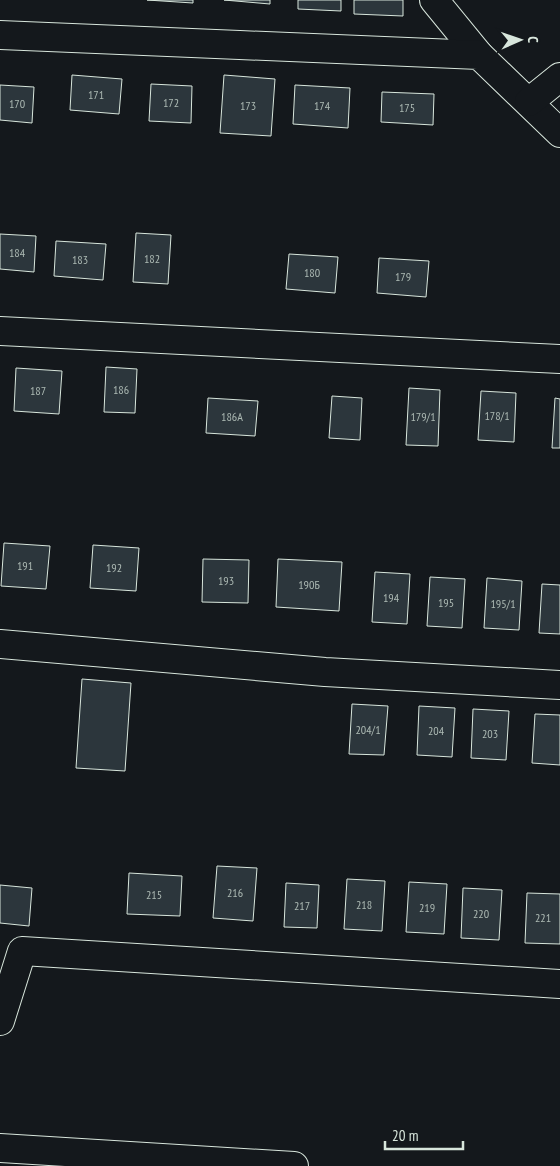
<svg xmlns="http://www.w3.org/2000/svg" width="560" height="1166" viewBox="0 0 560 1166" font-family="'PT Sans Narrow',sans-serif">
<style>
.building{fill:#2c363c;stroke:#d8e6dc}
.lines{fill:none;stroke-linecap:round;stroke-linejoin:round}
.minor-casing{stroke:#d8e6dc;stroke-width:30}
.major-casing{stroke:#d8e6dc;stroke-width:30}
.minor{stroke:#14181c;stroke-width:28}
.major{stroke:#14181c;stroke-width:28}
.labels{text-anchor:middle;stroke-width:4;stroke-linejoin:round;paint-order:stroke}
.number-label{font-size:12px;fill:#adbab4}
</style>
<rect width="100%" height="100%" fill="#14181c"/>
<!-- building -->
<g class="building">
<path d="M 147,0 L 193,0 L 193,3 Z"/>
<path d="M 224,0 L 270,0 L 270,4 Z"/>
<path d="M 298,0 L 341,0 L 341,11 L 298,9 Z"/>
<path d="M 354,0 L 403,0 L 403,16 L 354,14 Z"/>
<path d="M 72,75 L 122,79 L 119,114 L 70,110 Z"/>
<path d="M 224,75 L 275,79 L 271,136 L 220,133 Z"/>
<path d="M 151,84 L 192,86 L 191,123 L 149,121 Z"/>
<path d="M 0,85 L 34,87 L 32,123 L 0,120 Z"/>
<path d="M 295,85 L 350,88 L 348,128 L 293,124 Z"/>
<path d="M 382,92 L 434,94 L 433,125 L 381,122 Z"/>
<path d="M 136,233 L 171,235 L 168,284 L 133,282 Z"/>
<path d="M 0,234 L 36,236 L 34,272 L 0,269 Z"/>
<path d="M 56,241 L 106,244 L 103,280 L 54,276 Z"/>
<path d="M 289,254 L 338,257 L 335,293 L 286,289 Z"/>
<path d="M 379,258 L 429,261 L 426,297 L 377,293 Z"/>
<path d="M 106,367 L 137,369 L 135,413 L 104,412 Z"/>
<path d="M 16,368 L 62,371 L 59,414 L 14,411 Z"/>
<path d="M 409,388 L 440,390 L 438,446 L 406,445 Z"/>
<path d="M 481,391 L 516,393 L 514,442 L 478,440 Z"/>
<path d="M 332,396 L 362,398 L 360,440 L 329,438 Z"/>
<path d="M 208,398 L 258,401 L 255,436 L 206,433 Z"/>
<path d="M 555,398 L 560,399 L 560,448 L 552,448 Z"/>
<path d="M 4,543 L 50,546 L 46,589 L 1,586 Z"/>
<path d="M 93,545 L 139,548 L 136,591 L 90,588 Z"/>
<path d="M 203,559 L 249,560 L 248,603 L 202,602 Z"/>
<path d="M 278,559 L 342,562 L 339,611 L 276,607 Z"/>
<path d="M 375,572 L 410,574 L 407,624 L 372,622 Z"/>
<path d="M 430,577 L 465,579 L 462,628 L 427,626 Z"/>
<path d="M 487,578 L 522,581 L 519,630 L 484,628 Z"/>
<path d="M 542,584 L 560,585 L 560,634 L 539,633 Z"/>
<path d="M 82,679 L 131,683 L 125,771 L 76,768 Z"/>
<path d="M 352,704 L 388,706 L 384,755 L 349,754 Z"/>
<path d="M 419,706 L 455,708 L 452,757 L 417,755 Z"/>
<path d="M 473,709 L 509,711 L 506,760 L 471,758 Z"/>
<path d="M 535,714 L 560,715 L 560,765 L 532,763 Z"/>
<path d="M 217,866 L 257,868 L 253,921 L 213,918 Z"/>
<path d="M 129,873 L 182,876 L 180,916 L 127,914 Z"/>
<path d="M 347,879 L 385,881 L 382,931 L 344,929 Z"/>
<path d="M 409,882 L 447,884 L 444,934 L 406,932 Z"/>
<path d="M 286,883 L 319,885 L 317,928 L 284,927 Z"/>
<path d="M 0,885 L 32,888 L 29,926 L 0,923 Z"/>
<path d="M 463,888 L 502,890 L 499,940 L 461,938 Z"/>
<path d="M 527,893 L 560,894 L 560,944 L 525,943 Z"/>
</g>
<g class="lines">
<defs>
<g id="minor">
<path d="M 434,0 L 479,55"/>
<path d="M 0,35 C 160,43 319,47 479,55 L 560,133"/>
<path d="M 529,102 L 560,77"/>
<path d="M 0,331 L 560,359"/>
<path d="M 0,644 L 325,672 L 560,685"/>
<path d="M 0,1021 L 22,951 L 560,984"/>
</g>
<path id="major" d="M 0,1148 L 294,1166"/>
</defs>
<!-- minor casing -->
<use href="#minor" class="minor-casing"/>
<!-- major casing -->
<use href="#major" class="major-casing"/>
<!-- minor -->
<use href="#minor" class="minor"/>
<!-- major -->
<use href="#major" class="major"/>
</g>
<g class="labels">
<!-- number labels -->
<g class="number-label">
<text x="96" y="99">171</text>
<text x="171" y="107">172</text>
<text x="17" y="108">170</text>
<text x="248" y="110">173</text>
<text x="322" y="110">174</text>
<text x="407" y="112">175</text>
<text x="17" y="257">184</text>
<text x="152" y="263">182</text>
<text x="80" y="264">183</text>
<text x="312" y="277">180</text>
<text x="403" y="281">179</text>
<text x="121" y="394">186</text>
<text x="38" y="395">187</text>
<text x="497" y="420">178/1</text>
<text x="232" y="421">186А</text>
<text x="423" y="421">179/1</text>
<text x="25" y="570">191</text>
<text x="114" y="572">192</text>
<text x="226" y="585">193</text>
<text x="309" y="589">190Б</text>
<text x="391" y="602">194</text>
<text x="446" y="607">195</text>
<text x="503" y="608">195/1</text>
<text x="368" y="734">204/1</text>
<text x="436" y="735">204</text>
<text x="490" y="738">203</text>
<text x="235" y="897">216</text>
<text x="154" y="899">215</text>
<text x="364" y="909">218</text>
<text x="302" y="910">217</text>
<text x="427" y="912">219</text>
<text x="481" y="918">220</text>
<text x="543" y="922">221</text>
</g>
</g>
<!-- north arrow -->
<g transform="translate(520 40) rotate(88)" stroke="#14181c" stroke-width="4" paint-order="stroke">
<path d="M0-4L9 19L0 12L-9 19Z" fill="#d8e6dc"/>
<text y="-8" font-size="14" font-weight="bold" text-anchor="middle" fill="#d8e6dc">С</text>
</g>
<!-- scale -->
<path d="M385 1141v8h78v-8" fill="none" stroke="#d8e6dc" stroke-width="2.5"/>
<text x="392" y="1141" font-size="15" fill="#d8e6dc" stroke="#14181c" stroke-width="4" paint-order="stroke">20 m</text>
</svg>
